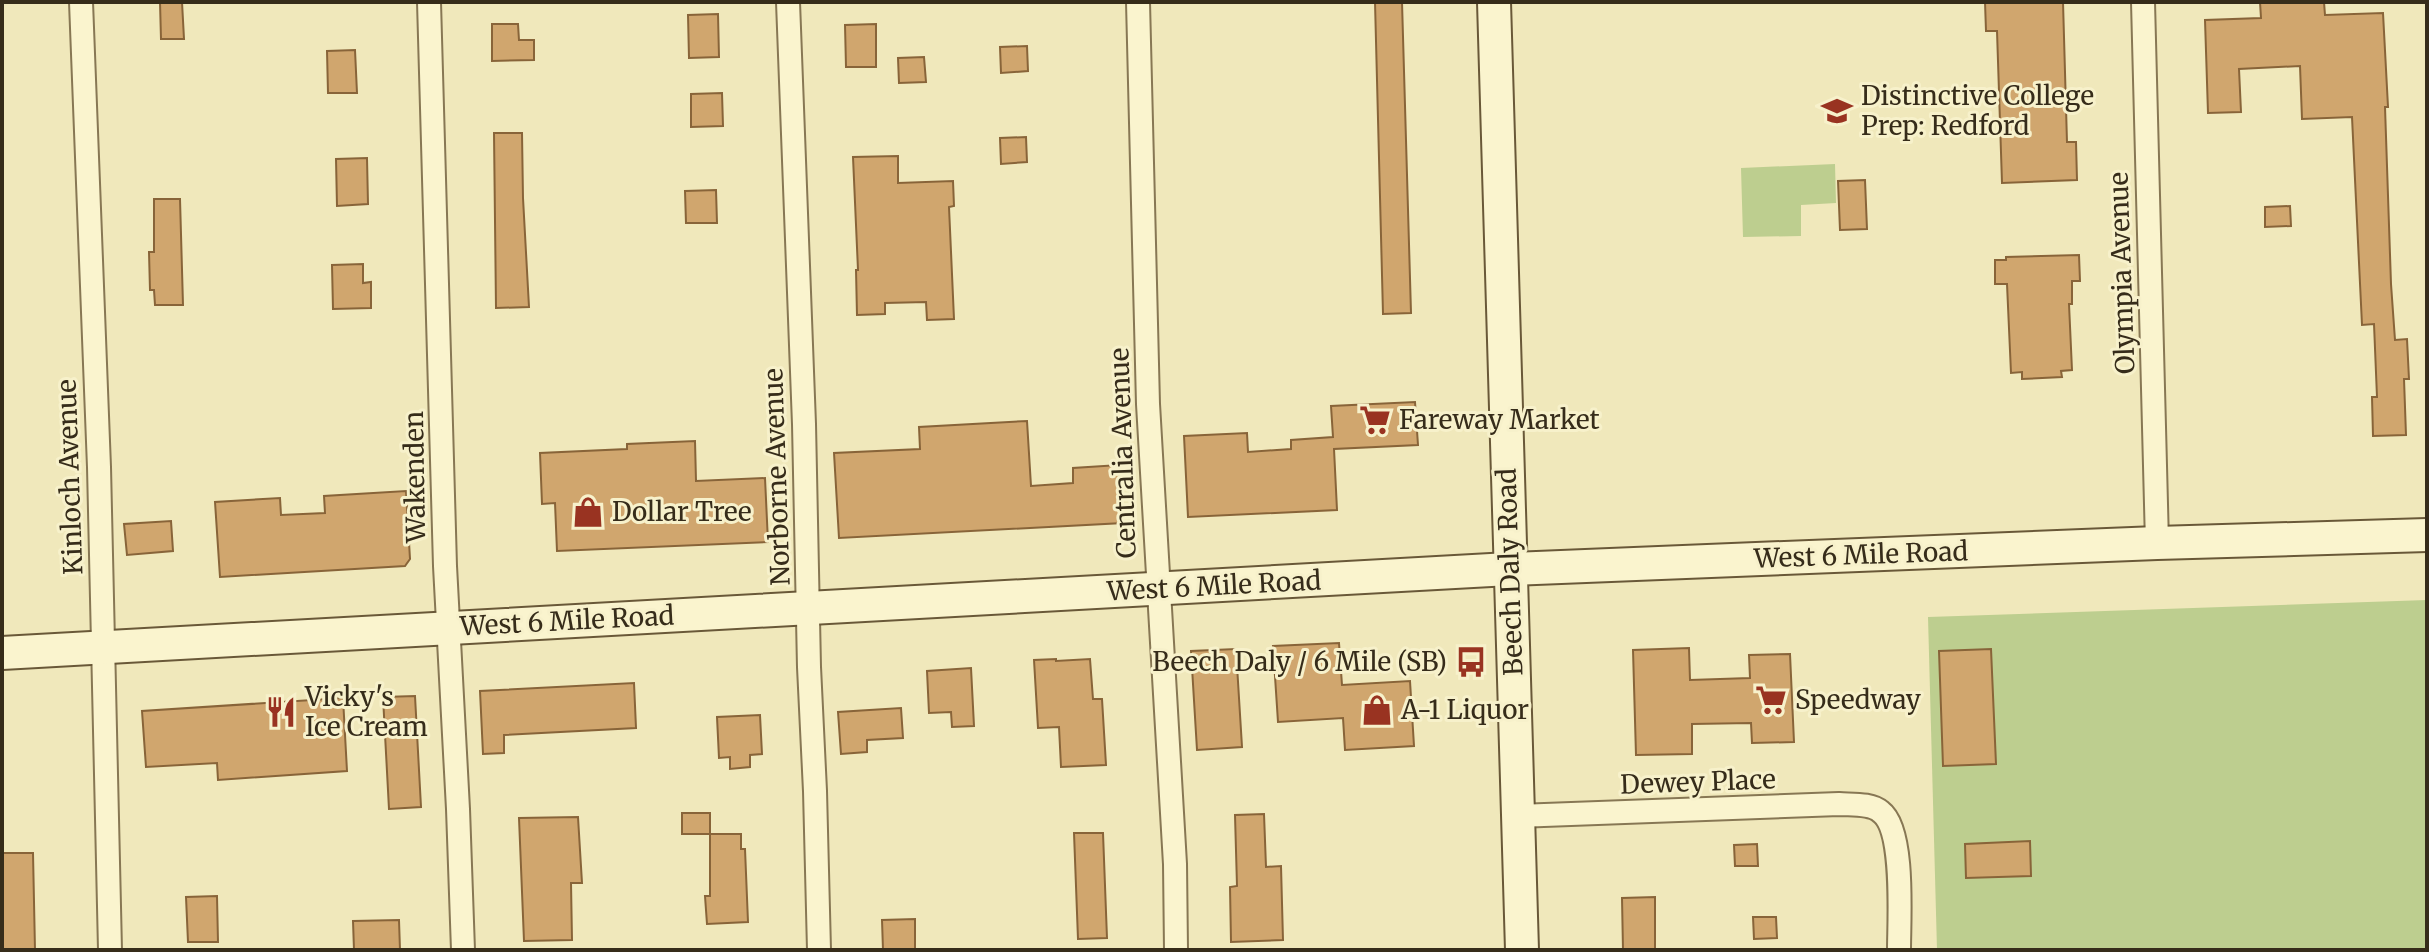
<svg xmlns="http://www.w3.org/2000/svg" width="2429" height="952" viewBox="0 0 2429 952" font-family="Merriweather,serif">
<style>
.green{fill:#bdce8f}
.building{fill:#d0a66e;stroke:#886439;stroke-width:2}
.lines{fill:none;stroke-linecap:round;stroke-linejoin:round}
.minor-casing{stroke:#877754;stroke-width:26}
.secondary-casing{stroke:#695838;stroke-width:36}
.minor{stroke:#faf4ce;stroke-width:22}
.secondary{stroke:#faf4ce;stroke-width:32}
.labels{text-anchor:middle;stroke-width:6;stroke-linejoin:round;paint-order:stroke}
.poi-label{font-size:26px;fill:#362c1a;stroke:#f7f1cb;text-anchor:start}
.street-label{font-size:26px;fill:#362c1a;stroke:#f7f1cb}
</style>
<rect width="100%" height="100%" fill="#f0e8bb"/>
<!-- green -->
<g class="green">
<path d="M 1835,164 L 1836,203 L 1801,205 L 1801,236 L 1743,237 L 1741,168 Z"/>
<path d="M 2427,600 L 2427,950 L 1937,950 L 1928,617 Z"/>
</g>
<!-- building -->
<g class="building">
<path d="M 160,2 L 182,2 L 184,39 L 161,39 Z"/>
<path d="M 1375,2 L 1402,2 L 1411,313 L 1383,314 Z"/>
<path d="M 1985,2 L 2063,2 L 2067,142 L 2076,142 L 2077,180 L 2002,183 L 1997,31 L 1986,31 Z"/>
<path d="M 2260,2 L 2324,2 L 2325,15 L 2383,13 L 2388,107 L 2385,107 L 2391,284 L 2395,340 L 2407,339 L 2409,379 L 2404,379 L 2406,435 L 2373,436 L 2372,397 L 2377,397 L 2374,324 L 2362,325 L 2352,117 L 2302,119 L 2300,66 L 2239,69 L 2241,112 L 2208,113 L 2205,20 L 2261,18 Z"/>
<path d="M 718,14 L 719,57 L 689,58 L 688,15 Z"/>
<path d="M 492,24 L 518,24 L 519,40 L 534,40 L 534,60 L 492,61 Z"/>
<path d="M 876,24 L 876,67 L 846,67 L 845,25 Z"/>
<path d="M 1027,46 L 1028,71 L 1001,73 L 1000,47 Z"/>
<path d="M 355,50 L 357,93 L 328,93 L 327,51 Z"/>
<path d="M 924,57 L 926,82 L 899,83 L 898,58 Z"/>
<path d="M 722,93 L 723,126 L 691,127 L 691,94 Z"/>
<path d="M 494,133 L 522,133 L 523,198 L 529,307 L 496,308 Z"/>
<path d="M 1026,137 L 1027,162 L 1001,164 L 1000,138 Z"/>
<path d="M 898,156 L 898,183 L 953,181 L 954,206 L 949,207 L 954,319 L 927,320 L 926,302 L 885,303 L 885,314 L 857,315 L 856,270 L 858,270 L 853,157 Z"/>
<path d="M 367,158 L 368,204 L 337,206 L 336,159 Z"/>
<path d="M 1865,180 L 1867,229 L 1840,230 L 1838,181 Z"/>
<path d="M 716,190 L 717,223 L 686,223 L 685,191 Z"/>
<path d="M 154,199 L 180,199 L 183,305 L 155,305 L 154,290 L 150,290 L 149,252 L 154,252 Z"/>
<path d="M 2290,206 L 2291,226 L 2265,227 L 2265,207 Z"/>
<path d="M 2079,255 L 2080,281 L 2072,281 L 2072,304 L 2069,304 L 2072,370 L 2061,371 L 2062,377 L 2022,379 L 2022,372 L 2011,373 L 2007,284 L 1995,284 L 1995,260 L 2006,260 L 2006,257 Z"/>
<path d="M 363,264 L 363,283 L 371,282 L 371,308 L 333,309 L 332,265 Z"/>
<path d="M 1415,402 L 1418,445 L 1334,449 L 1337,510 L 1188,517 L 1184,436 L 1247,433 L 1248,452 L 1291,449 L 1291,440 L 1333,437 L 1331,406 Z"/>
<path d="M 1027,421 L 1031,486 L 1073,483 L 1073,468 L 1119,465 L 1123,523 L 839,538 L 834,453 L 920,449 L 919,427 Z"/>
<path d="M 695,441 L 696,481 L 765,478 L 768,542 L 557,551 L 555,503 L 542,504 L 540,453 L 627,449 L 627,444 Z"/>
<path d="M 406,491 L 410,559 L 405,566 L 220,577 L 215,502 L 280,498 L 281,515 L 325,513 L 324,496 Z"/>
<path d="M 171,521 L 173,551 L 127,555 L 124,524 Z"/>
<path d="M 1339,643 L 1342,685 L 1410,681 L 1414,746 L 1345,750 L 1343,718 L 1278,722 L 1273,646 Z"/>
<path d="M 1689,648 L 1690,680 L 1750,678 L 1749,655 L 1790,654 L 1794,742 L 1752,743 L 1751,723 L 1692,724 L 1692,754 L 1636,755 L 1633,650 Z"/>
<path d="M 1236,649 L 1242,747 L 1197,750 L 1191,651 Z"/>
<path d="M 1991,649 L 1996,764 L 1943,766 L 1939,651 Z"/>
<path d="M 1056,659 L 1056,661 L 1090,659 L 1093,699 L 1102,699 L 1106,765 L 1061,767 L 1059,727 L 1038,728 L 1034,660 Z"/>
<path d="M 971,668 L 974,726 L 952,727 L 951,712 L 929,713 L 927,671 Z"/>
<path d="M 634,683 L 636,728 L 504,735 L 504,753 L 483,754 L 480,691 Z"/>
<path d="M 415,696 L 421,807 L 389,809 L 383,697 Z"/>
<path d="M 343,698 L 347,771 L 218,780 L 217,763 L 146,767 L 142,711 Z"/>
<path d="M 901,708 L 903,738 L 867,740 L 867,752 L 841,754 L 838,712 Z"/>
<path d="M 760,715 L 762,754 L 750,755 L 750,767 L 730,769 L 730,757 L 719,758 L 717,717 Z"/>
<rect x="682" y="813" width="28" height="21"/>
<path d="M 1264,814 L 1266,867 L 1281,866 L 1283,940 L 1231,942 L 1230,887 L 1237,886 L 1235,815 Z"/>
<path d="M 578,817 L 582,883 L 571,883 L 572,940 L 524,941 L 519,818 Z"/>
<path d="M 1074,833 L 1103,833 L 1107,938 L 1078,939 Z"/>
<path d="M 710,834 L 741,834 L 741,849 L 745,849 L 748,922 L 707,924 L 705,896 L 710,896 Z"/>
<path d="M 2030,841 L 2031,876 L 1966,878 L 1965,844 Z"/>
<path d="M 1757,844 L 1758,866 L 1735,866 L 1734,845 Z"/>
<path d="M 2,853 L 33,853 L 35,950 L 2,950 Z"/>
<path d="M 217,896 L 218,942 L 188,942 L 186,897 Z"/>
<path d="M 1655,897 L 1655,950 L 1623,950 L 1622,898 Z"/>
<path d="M 1753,917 L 1776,917 L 1777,938 L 1754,939 Z"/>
<path d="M 915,919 L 915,950 L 883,950 L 882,920 Z"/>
<path d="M 399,920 L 400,950 L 354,950 L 353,921 Z"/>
</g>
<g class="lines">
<defs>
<g id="minor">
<path d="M 81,2 L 99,467 L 110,950"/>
<path d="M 429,2 L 445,566 L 458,809 L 463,950"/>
<path d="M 788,2 L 804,424 L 809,667 L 815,791 L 819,950"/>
<path d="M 1138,2 L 1148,404 L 1175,864 L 1176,950"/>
<path d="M 2143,2 L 2157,543"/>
<path d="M 1517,816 L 1839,804 C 1852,805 1871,803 1881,812 C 1905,830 1899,920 1899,950"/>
</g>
<g id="secondary">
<path d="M 1494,2 L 1522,950"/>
<path d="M 2,653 L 1509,569 L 2157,543 L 2427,535"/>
</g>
</defs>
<!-- minor casing -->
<use href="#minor" class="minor-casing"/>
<!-- secondary casing -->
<use href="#secondary" class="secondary-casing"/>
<!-- minor -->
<use href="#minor" class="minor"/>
<!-- secondary -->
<use href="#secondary" class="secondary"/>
</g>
<!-- icons -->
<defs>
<symbol id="school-bare" viewBox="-9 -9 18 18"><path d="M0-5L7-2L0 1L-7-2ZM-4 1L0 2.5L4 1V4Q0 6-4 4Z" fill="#993321" stroke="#f7f1cb" stroke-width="2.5" paint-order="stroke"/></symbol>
<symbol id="supermarket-bare" viewBox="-9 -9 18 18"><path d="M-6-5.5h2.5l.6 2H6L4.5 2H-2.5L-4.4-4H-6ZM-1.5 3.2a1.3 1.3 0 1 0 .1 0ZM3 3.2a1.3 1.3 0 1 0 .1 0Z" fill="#993321" stroke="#f7f1cb" stroke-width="2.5" paint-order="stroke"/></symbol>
<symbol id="shop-bare" viewBox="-9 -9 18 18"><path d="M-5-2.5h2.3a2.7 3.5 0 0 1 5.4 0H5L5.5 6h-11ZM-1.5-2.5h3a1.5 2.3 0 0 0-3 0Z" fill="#993321" stroke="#f7f1cb" stroke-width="2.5" paint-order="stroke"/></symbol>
<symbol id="bus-bare" viewBox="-9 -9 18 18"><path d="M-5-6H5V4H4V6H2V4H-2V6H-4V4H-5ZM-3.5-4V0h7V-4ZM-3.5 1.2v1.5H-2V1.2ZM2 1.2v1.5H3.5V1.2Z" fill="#993321" stroke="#f7f1cb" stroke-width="2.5" paint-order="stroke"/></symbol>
<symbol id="restaurant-bare" viewBox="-9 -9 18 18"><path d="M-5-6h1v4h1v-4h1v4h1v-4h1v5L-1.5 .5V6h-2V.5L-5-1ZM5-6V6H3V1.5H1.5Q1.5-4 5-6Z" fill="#993321" stroke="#f7f1cb" stroke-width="2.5" paint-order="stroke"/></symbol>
</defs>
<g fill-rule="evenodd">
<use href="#school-bare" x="1815" y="89" width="44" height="44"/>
<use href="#supermarket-bare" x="1353" y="398" width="44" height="44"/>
<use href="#shop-bare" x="566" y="490" width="44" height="44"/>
<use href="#bus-bare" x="1449" y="640" width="44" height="44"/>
<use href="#supermarket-bare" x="1749" y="678" width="44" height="44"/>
<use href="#shop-bare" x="1355" y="688" width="44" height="44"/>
<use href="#restaurant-bare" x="259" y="690" width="44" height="44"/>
</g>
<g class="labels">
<!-- poi labels -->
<g class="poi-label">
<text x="1861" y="105">Distinctive College<tspan x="1861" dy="30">Prep: Redford</tspan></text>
<text x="1399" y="429">Fareway Market</text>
<text x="612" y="521">Dollar Tree</text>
<text x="1447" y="671" text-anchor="end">Beech Daly / 6 Mile (SB)</text>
<text x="305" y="706">Vicky's<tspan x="305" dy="30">Ice Cream</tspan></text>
<text x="1795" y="709">Speedway</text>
<text x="1401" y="719">A-1 Liquor</text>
</g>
<!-- street labels -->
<g class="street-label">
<text transform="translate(2122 273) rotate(-92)" y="9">Olympia Avenue</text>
<text transform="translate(1123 453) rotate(-92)" y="9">Centralia Avenue</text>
<text transform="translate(70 477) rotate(-92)" y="9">Kinloch Avenue</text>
<text transform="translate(415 477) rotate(-91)" y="9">Wakenden</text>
<text transform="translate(777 477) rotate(-92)" y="9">Norborne Avenue</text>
<text transform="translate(1861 555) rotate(-2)" y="9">West 6 Mile Road</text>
<text transform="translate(1510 572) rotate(-92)" y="9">Beech Daly Road</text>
<text transform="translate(1214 586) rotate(-3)" y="9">West 6 Mile Road</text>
<text transform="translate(567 621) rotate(-3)" y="9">West 6 Mile Road</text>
<text transform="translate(1698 782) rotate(-2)" y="9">Dewey Place</text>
</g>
</g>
<!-- border -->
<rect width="2429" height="952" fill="none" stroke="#362c1a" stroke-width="8"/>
</svg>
